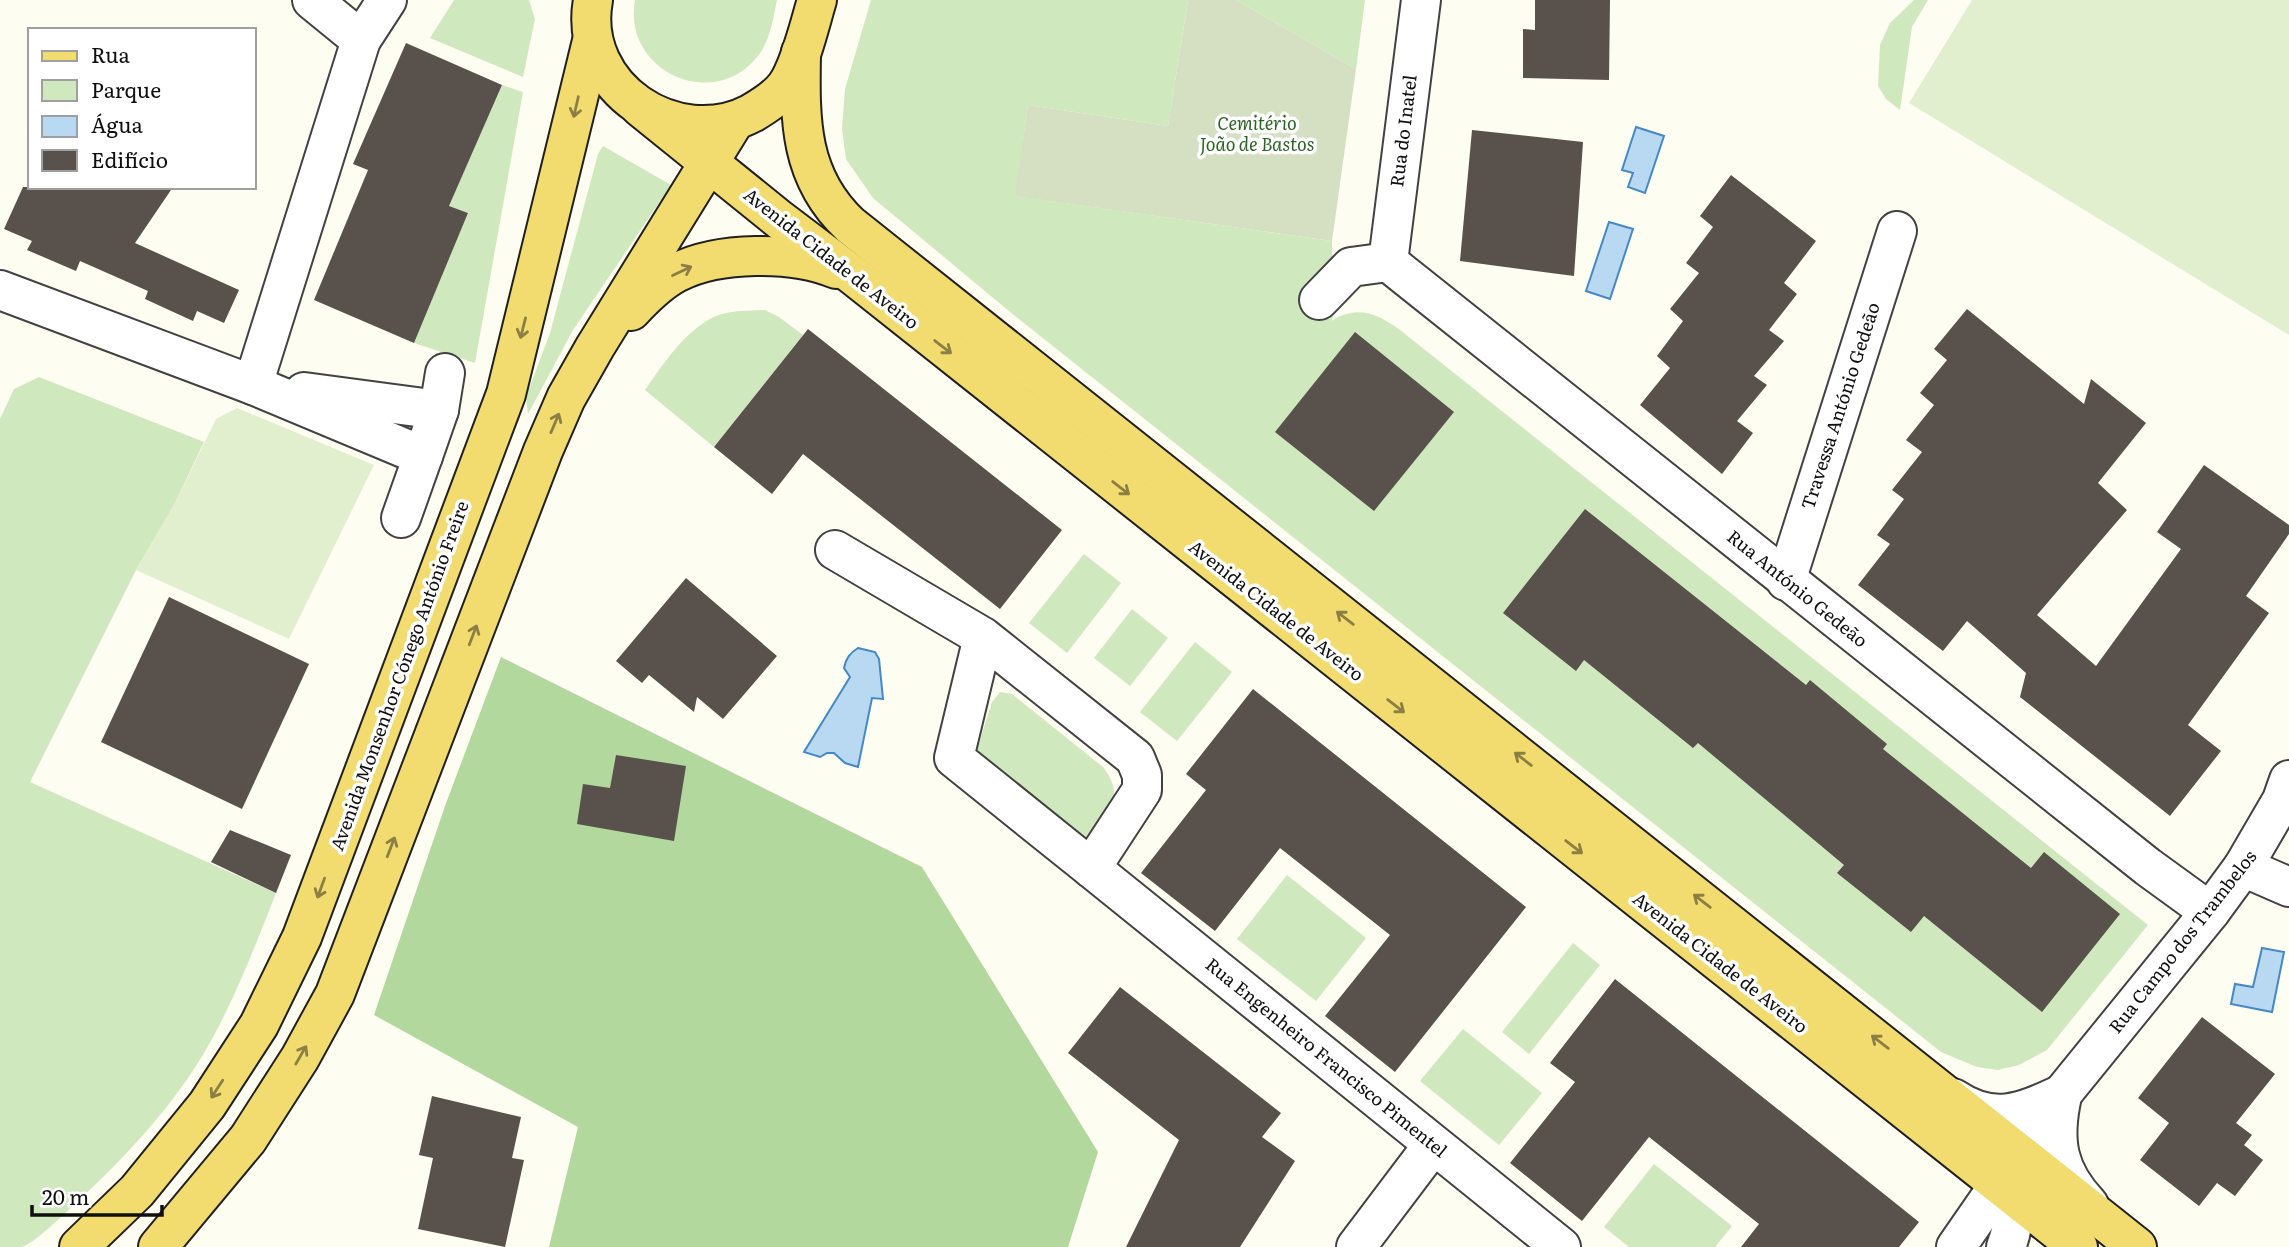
<svg xmlns="http://www.w3.org/2000/svg" width="2289" height="1247" viewBox="0 0 2289 1247" font-family="Literata,serif">
<style>
.green{fill:#d0e8bd}
.forest{fill:#b3d89d}
.cemetery{fill:#d5e0c3}
.pitch{fill:#e2efce}
.water{fill:#b9d9f3;stroke:#4389c7;stroke-width:2}
.building{fill:#58514c}
.lines{fill:none;stroke-linecap:round;stroke-linejoin:round}
.minor-casing{stroke:#424242;stroke-width:42}
.primary-casing{stroke:#202020;stroke-width:42}
.minor{stroke:#fff;stroke-width:38}
.primary{stroke:#f2db6f;stroke-width:38}
.oneway{stroke:#8c7f44}
.labels{text-anchor:middle;stroke-width:7;stroke-linejoin:round;paint-order:stroke}
.park-label{font-size:18px;font-style:italic;fill:#2b6522;stroke:#fff}
.street-label{font-size:18px;fill:#0f0f0f;stroke:#fff}
</style>
<rect width="100%" height="100%" fill="#fefdf2"/>
<!-- green -->
<g class="green">
<path d="M 454,0 L 529,0 L 535,19 L 523,77 L 430,38 Z"/>
<path d="M 635,0 L 777,0 C 773,19 770,41 758,56 C 713,113 622,71 635,0 Z"/>
<path d="M 871,0 L 1188,0 L 1168,126 L 1028,105 L 1016,196 L 1332,241 L 1333,317 L 1331,321 C 1358,305 1376,313 1400,330 L 2148,925 L 2047,1050 L 2019,1065 L 1998,1070 L 1977,1067 L 1941,1052 L 1015,316 L 873,198 L 846,159 L 842,129 L 845,89 Z"/>
<path d="M 1236,0 L 1365,0 L 1356,69 Z"/>
<path d="M 1914,0 L 1928,0 L 1912,27 L 1900,110 L 1886,99 L 1878,86 L 1880,45 L 1890,23 Z"/>
<path d="M 502,85 L 523,92 L 475,363 L 414,343 L 468,213 L 449,206 Z"/>
<path d="M 603,146 L 671,185 L 573,330 L 528,414 L 526,397 L 550,333 L 598,154 Z"/>
<path d="M 765,310 L 779,317 L 803,335 L 714,447 L 645,390 C 664,363 685,330 716,316 C 731,310 749,311 765,310 Z"/>
<path d="M 39,377 L 204,442 L 174,505 L 136,570 L 30,782 L 276,893 C 254,949 232,1007 201,1058 C 168,1112 121,1161 75,1204 C 65,1213 33,1245 21,1247 C 15,1247 7,1247 0,1247 L 0,419 L 14,389 Z"/>
<path d="M 1084,554 L 1121,583 L 1067,653 L 1029,623 Z"/>
<path d="M 1132,609 L 1168,638 L 1130,686 L 1094,658 Z"/>
<path d="M 1195,642 L 1232,672 L 1177,741 L 1140,712 Z"/>
<path d="M 1000,692 L 1012,694 L 1103,767 C 1128,799 1105,814 1084,839 L 976,752 L 992,702 Z"/>
<path d="M 1287,875 L 1366,938 L 1316,1001 L 1237,939 Z"/>
<path d="M 1573,943 L 1600,965 L 1529,1054 L 1502,1032 Z"/>
<path d="M 1463,1029 L 1542,1093 L 1499,1145 L 1420,1081 Z"/>
<path d="M 1654,1164 L 1732,1226 L 1715,1247 L 1629,1247 L 1604,1227 Z"/>
</g>
<!-- forest -->
<path class="forest" d="M 501,657 L 922,867 L 1098,1152 L 1068,1247 L 549,1247 L 578,1127 L 374,1015 L 445,806 Z"/>
<!-- cemetery -->
<path class="cemetery" d="M 1188,0 L 1236,0 L 1356,69 L 1332,241 L 1015,196 L 1028,105 L 1168,126 Z"/>
<!-- pitch -->
<g class="pitch">
<path d="M 1972,0 L 2289,0 L 2289,335 L 1909,103 Z"/>
<path d="M 237,408 L 374,465 L 289,639 L 136,570 L 174,505 L 216,419 Z"/>
</g>
<!-- water -->
<g class="water">
<path d="M 1636,127 L 1664,136 L 1645,193 L 1628,187 L 1633,173 L 1622,170 Z"/>
<path d="M 1609,222 L 1633,229 L 1610,299 L 1586,291 Z"/>
<path d="M 858,648 L 875,652 L 879,659 L 883,699 L 872,698 L 858,767 L 845,763 L 834,753 L 827,753 L 820,757 L 804,752 L 850,677 L 844,668 C 846,658 850,653 858,648 Z"/>
<path d="M 2262,948 L 2284,952 L 2272,1012 L 2231,1004 L 2235,984 L 2253,987 Z"/>
</g>
<!-- building -->
<g class="building">
<path d="M 1535,0 L 1610,0 L 1609,80 L 1523,78 L 1523,29 L 1535,30 Z"/>
<path d="M 406,43 L 502,85 L 449,206 L 468,213 L 414,343 L 314,300 L 368,170 L 353,164 Z"/>
<path d="M 1472,130 L 1583,142 L 1574,276 L 1460,261 Z"/>
<path d="M 1731,175 L 1816,241 L 1784,283 L 1797,294 L 1769,330 L 1784,341 L 1754,376 L 1767,385 L 1737,421 L 1753,433 L 1722,474 L 1640,405 L 1670,368 L 1657,356 L 1683,321 L 1670,309 L 1699,273 L 1686,263 L 1713,227 L 1700,216 Z"/>
<path d="M 23,187 L 173,187 L 135,243 L 239,290 L 224,323 L 197,311 L 193,321 L 145,299 L 148,291 L 80,261 L 76,271 L 27,250 L 32,241 L 4,229 Z"/>
<path d="M 1967,309 L 2084,404 L 2091,379 L 2146,423 L 2098,483 L 2127,510 L 2037,615 L 2096,666 L 2181,549 L 2157,532 L 2204,465 L 2289,525 L 2289,534 L 2246,596 L 2269,613 L 2188,725 L 2221,751 L 2170,816 L 2020,697 L 2026,673 L 1967,621 L 1943,651 L 1858,585 L 1890,544 L 1877,535 L 1904,499 L 1892,490 L 1922,452 L 1906,440 L 1934,405 L 1920,393 L 1947,360 L 1934,349 Z"/>
<path d="M 808,329 L 1062,530 L 1000,609 L 803,454 L 772,494 L 714,447 Z"/>
<path d="M 1355,332 L 1454,412 L 1374,511 L 1275,432 Z"/>
<path d="M 1585,509 L 1806,685 L 1810,680 L 1887,744 L 1883,749 L 2031,868 L 2044,852 L 2120,914 L 2042,1012 L 1924,916 L 1911,932 L 1837,873 L 1844,865 L 1698,743 L 1693,748 L 1584,660 L 1576,671 L 1503,613 Z"/>
<path d="M 686,578 L 777,656 L 723,719 L 697,697 L 694,712 L 649,675 L 642,683 L 616,661 Z"/>
<path d="M 169,597 L 309,664 L 242,809 L 101,742 Z"/>
<path d="M 1253,689 L 1526,907 L 1395,1072 L 1325,1016 L 1390,935 L 1280,848 L 1215,931 L 1141,873 L 1206,790 L 1186,774 Z"/>
<path d="M 616,755 L 686,766 L 674,841 L 577,824 L 583,784 L 610,788 Z"/>
<path d="M 230,830 L 291,855 L 276,893 L 211,862 Z"/>
<path d="M 1615,979 L 1919,1222 L 1899,1247 L 1741,1247 L 1759,1224 L 1649,1137 L 1582,1221 L 1510,1163 L 1575,1082 L 1550,1063 Z"/>
<path d="M 1120,987 L 1281,1113 L 1262,1137 L 1295,1161 L 1240,1247 L 1126,1247 L 1179,1140 L 1068,1053 Z"/>
<path d="M 2202,1017 L 2275,1074 L 2236,1123 L 2252,1135 L 2244,1145 L 2263,1160 L 2235,1196 L 2217,1183 L 2199,1206 L 2140,1160 L 2169,1123 L 2138,1098 Z"/>
<path d="M 432,1096 L 521,1117 L 512,1158 L 524,1160 L 505,1247 L 418,1229 L 433,1158 L 419,1155 Z"/>
</g>
<g class="lines">
<defs>
<g id="minor">
<path d="M 312,0 L 361,40"/>
<path d="M 1388,262 L 2148,867 L 2210,912"/>
<path d="M 1388,262 L 1421,0"/>
<path d="M 0,290 L 253,385 L 361,40 L 387,0"/>
<path d="M 1319,300 L 1351,267 L 1388,262"/>
<path d="M 253,385 L 423,456 L 439,410 L 445,373"/>
<path d="M 304,392 L 439,410"/>
<path d="M 401,518 L 423,456"/>
<path d="M 835,550 L 983,637 L 1135,758 L 1142,775 L 1142,790 L 1091,868 L 954,758 L 983,637"/>
<path d="M 1786,581 L 1897,231"/>
<path d="M 2243,867 L 2289,887"/>
<path d="M 1091,868 L 1561,1247"/>
<path d="M 2062,1096 C 2052,1141 2057,1171 2089,1205"/>
<path d="M 1953,1098 C 1993,1125 2021,1113 2062,1094"/>
<path d="M 2004,1169 C 2016,1193 2016,1222 2006,1247"/>
<path d="M 1356,1247 L 1433,1145"/>
<path d="M 1956,1247 L 2062,1094 L 2210,912 L 2243,867 L 2282,800 L 2289,780"/>
</g>
<g id="primary">
<path d="M 593,0 C 577,88 676,153 752,113 C 764,106 778,97 786,86 C 800,67 810,23 817,0"/>
<path d="M 801,52 C 800,118 798,176 850,225 L 2137,1247"/>
<path d="M 640,107 L 780,220 L 854,276 L 2078,1247"/>
<path d="M 631,311 C 644,297 659,282 676,273 C 718,251 793,251 836,269"/>
<path d="M 79,1247 L 137,1191 L 207,1105 L 259,1025 L 302,937 L 506,394 L 592,41"/>
<path d="M 158,1247 L 248,1139 L 300,1058 L 335,994 L 543,451 L 566,398 L 595,347 L 734,122"/>
</g>
</defs>
<!-- minor casing -->
<use href="#minor" class="minor-casing"/>
<!-- primary casing -->
<use href="#primary" class="primary-casing"/>
<!-- minor -->
<use href="#minor" class="minor"/>
<!-- primary -->
<use href="#primary" class="primary"/>
</g>
<!-- one-way arrows -->
<defs><path id="oneway-shaft" d="M-6 0H5M1.5-3L5.5 0L1.5 3" fill="none" stroke-width="1.6" stroke-linecap="round" stroke-linejoin="round" transform="scale(1.75)"/></defs>
<g class="oneway">
<use href="#oneway-shaft" transform="translate(576 107) rotate(103)"/>
<use href="#oneway-shaft" transform="translate(682 271) rotate(-25)"/>
<use href="#oneway-shaft" transform="translate(523 328) rotate(104)"/>
<use href="#oneway-shaft" transform="translate(943 347) rotate(38)"/>
<use href="#oneway-shaft" transform="translate(555 423) rotate(-67)"/>
<use href="#oneway-shaft" transform="translate(1121 488) rotate(38)"/>
<use href="#oneway-shaft" transform="translate(1345 618) rotate(-142)"/>
<use href="#oneway-shaft" transform="translate(473 635) rotate(-69)"/>
<use href="#oneway-shaft" transform="translate(1396 706) rotate(38)"/>
<use href="#oneway-shaft" transform="translate(1523 759) rotate(-142)"/>
<use href="#oneway-shaft" transform="translate(391 847) rotate(-69)"/>
<use href="#oneway-shaft" transform="translate(1574 847) rotate(38)"/>
<use href="#oneway-shaft" transform="translate(321 888) rotate(110)"/>
<use href="#oneway-shaft" transform="translate(1702 901) rotate(-142)"/>
<use href="#oneway-shaft" transform="translate(1880 1042) rotate(-142)"/>
<use href="#oneway-shaft" transform="translate(301 1055) rotate(-60)"/>
<use href="#oneway-shaft" transform="translate(217 1089) rotate(123)"/>
</g>
<g class="labels">
<!-- park labels -->
<g class="park-label">
<text x="1257" y="130">Cemitério<tspan x="1257" dy="21">João de Bastos</tspan></text>
</g>
<!-- street labels -->
<g class="street-label">
<text transform="translate(1404 131) rotate(-83)" y="6">Rua do Inatel</text>
<text transform="translate(831 259) rotate(38)" y="6">Avenida Cidade de Aveiro</text>
<text transform="translate(1841 406) rotate(-72)" y="6">Travessa António Gedeão</text>
<text transform="translate(1797 589) rotate(39)" y="6">Rua António Gedeão</text>
<text transform="translate(1276 611) rotate(38)" y="6">Avenida Cidade de Aveiro</text>
<text transform="translate(400 676) rotate(-70)" y="6">Avenida Monsenhor Cónego António Freire</text>
<text transform="translate(2183 942) rotate(-52)" y="6">Rua Campo dos Trambelos</text>
<text transform="translate(1720 963) rotate(38)" y="6">Avenida Cidade de Aveiro</text>
<text transform="translate(1326 1058) rotate(39)" y="6">Rua Engenheiro Francisco Pimentel</text>
</g>
</g>
<!-- legend -->
<rect x="28" y="28" width="228" height="161" fill="#ffffff" stroke="#9f9f9f" stroke-width="2"/>
<rect x="42" y="51" width="35" height="10" fill="#f2db6f" stroke="#9f9f9f" stroke-width="2"/>
<text x="91" y="63" font-size="21" fill="#0f0f0f">Rua</text>
<rect x="42" y="80" width="35" height="21" fill="#d0e8bd" stroke="#9f9f9f" stroke-width="2"/>
<text x="91" y="98" font-size="21" fill="#0f0f0f">Parque</text>
<rect x="42" y="116" width="35" height="21" fill="#b9d9f3" stroke="#9f9f9f" stroke-width="2"/>
<text x="91" y="133" font-size="21" fill="#0f0f0f">Água</text>
<rect x="42" y="150" width="35" height="21" fill="#58514c" stroke="#9f9f9f" stroke-width="2"/>
<text x="91" y="168" font-size="21" fill="#0f0f0f">Edifício</text>
<!-- scale -->
<path d="M32 1205v10h130v-10" fill="none" stroke="#0f0f0f" stroke-width="3.5"/>
<text x="42" y="1205" font-size="21" fill="#0f0f0f" stroke="#ffffff" stroke-width="5" paint-order="stroke">20 m</text>
</svg>
